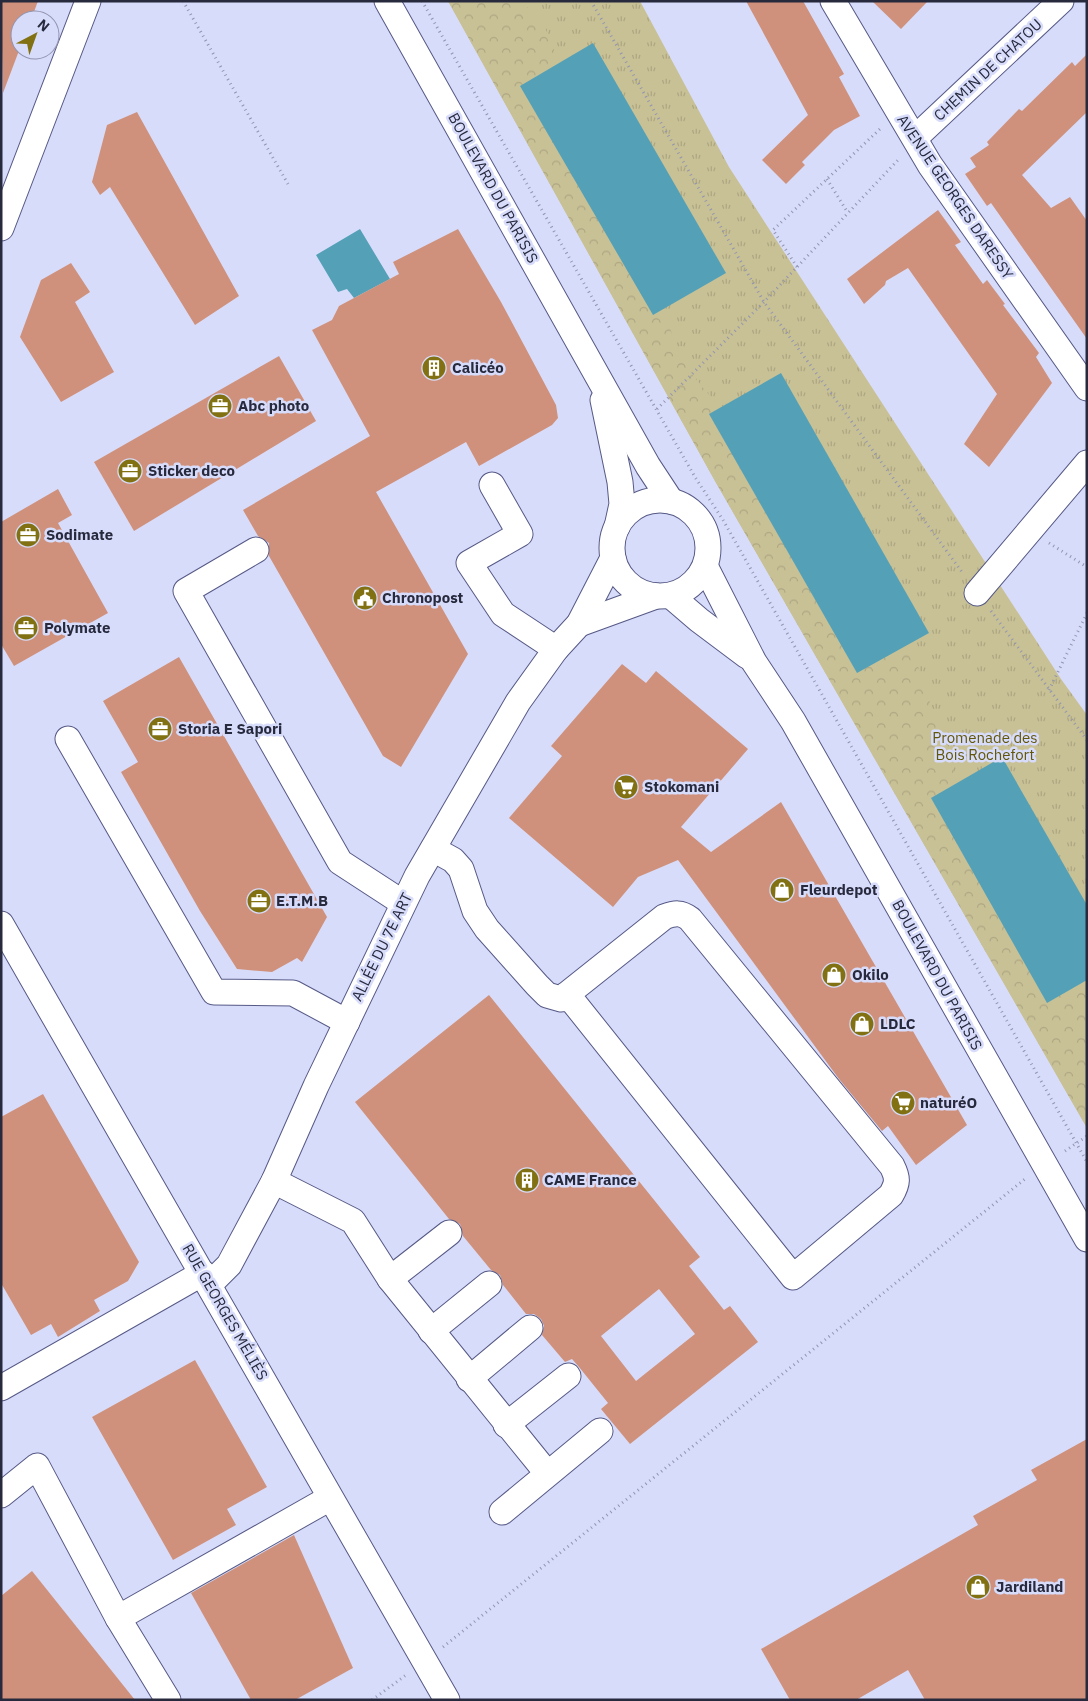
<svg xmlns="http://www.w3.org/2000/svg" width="1088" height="1701" viewBox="0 0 1088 1701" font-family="'IBM Plex Sans',sans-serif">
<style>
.grass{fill:url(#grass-tufts)}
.forest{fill:url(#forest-crowns)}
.water{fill:#54a1b7}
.building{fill:#cf917b;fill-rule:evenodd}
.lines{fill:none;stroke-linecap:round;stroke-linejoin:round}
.minor-casing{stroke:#555985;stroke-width:27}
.path{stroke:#9195af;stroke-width:3;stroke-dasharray:1 4;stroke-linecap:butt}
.minor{stroke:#fff;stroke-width:25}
.labels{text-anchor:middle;stroke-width:5;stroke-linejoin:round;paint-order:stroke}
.street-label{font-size:15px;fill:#27293d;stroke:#d8dcfb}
.poi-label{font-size:15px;font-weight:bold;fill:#27293d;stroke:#d8dcfb;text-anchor:start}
.park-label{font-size:15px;fill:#625607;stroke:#d8dcfb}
</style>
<defs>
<pattern id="grass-tufts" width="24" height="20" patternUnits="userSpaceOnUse" patternTransform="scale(1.25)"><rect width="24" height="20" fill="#c9c196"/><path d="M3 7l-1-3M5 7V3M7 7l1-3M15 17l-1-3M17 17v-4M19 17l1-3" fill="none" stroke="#ada682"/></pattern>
<pattern id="forest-crowns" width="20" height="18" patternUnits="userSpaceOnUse" patternTransform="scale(1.25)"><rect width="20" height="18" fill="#c9c196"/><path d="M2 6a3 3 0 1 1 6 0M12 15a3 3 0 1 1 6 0" fill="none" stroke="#ada682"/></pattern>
</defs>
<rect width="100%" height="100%" fill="#d8dcfb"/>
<!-- grass -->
<path class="grass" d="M 448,1 L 640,1 L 729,167 L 1061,679 L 1087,715 L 1087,1128 L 715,481 Z"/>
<!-- forest -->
<path class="forest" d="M 448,1 L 521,1 L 543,23 L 686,367 L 907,635 L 986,867 L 1087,939 L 1087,1128 L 715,481 Z"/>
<!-- water -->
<g class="water">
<path d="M 593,43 L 726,273 L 653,315 L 520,86 Z"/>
<path d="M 360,229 L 390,279 L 354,298 L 347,289 L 338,292 L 316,255 Z"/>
<path d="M 781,373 L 929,633 L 857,673 L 709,414 Z"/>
<path d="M 1002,757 L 1087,905 L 1087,980 L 1047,1003 L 931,798 Z"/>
</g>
<!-- building -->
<g class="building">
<path d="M 1,1 L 38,1 L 31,20 L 20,20 L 20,48 L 3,93 Z"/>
<path d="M 746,1 L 803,1 L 844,74 L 839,77 L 860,116 L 834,130 L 802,162 L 805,165 L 786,184 L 762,160 L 808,115 Z"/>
<path d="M 872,1 L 928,1 L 901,29 Z"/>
<path d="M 1087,54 L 1087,112 L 1022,175 L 1051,208 L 1070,197 L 1087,221 L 1087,339 L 991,203 L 987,206 L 965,174 L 976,167 L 970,158 L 989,145 L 987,142 L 1019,109 L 1022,111 L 1072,62 L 1075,66 Z"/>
<path d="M 137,112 L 239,296 L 195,325 L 110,187 L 100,195 L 92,182 L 107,125 Z"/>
<path d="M 938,210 L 961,242 L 955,245 L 983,284 L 987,280 L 1005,304 L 1003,305 L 1039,353 L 1036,357 L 1052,383 L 989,467 L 964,444 L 997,394 L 908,268 L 886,281 L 885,285 L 864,304 L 847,279 Z"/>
<path d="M 458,229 L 501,302 L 556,405 L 558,418 L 552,425 L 479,466 L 466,442 L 376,492 L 468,654 L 401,767 L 383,756 L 269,556 L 269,543 L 258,536 L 243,510 L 370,436 L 312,330 L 332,320 L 339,306 L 399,274 L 393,262 Z"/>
<path d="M 71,263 L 90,292 L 75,302 L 114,372 L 61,402 L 20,337 L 41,280 Z"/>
<path d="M 279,356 L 316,421 L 134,531 L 94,462 Z"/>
<path d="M 58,489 L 72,515 L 58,523 L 108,613 L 14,666 L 1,644 L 1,522 Z"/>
<path d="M 179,657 L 327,917 L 302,962 L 297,958 L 272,972 L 237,969 L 200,911 L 121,772 L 138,762 L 103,701 Z"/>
<path d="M 622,664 L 646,683 L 656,671 L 748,749 L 681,827 L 711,852 L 781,802 L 967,1125 L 916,1165 L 888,1126 L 882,1131 L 839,1079 L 678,860 L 638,877 L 613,907 L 509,818 L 562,756 L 551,746 Z"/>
<path d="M 489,995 L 700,1257 L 689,1266 L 724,1310 L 730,1306 L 758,1342 L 630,1444 L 601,1409 L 608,1403 L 579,1367 L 572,1359 L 565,1362 L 542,1335 L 544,1326 L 541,1319 L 534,1314 L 526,1314 L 503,1285 L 500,1275 L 491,1270 L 463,1236 L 460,1224 L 449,1219 L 355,1102 ZM 659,1289 L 695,1334 L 636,1381 L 601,1336 Z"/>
<path d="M 43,1094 L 139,1262 L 128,1281 L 94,1300 L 100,1311 L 58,1337 L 51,1324 L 31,1335 L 1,1283 L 1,1117 Z"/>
<path d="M 195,1360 L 267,1487 L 227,1509 L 236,1525 L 173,1560 L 92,1417 Z"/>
<path d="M 1087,1439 L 1087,1700 L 925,1700 L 908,1670 L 856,1700 L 790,1700 L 761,1649 L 978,1525 L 973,1516 L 1037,1480 L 1031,1470 Z"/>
<path d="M 294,1535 L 353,1668 L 295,1700 L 251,1700 L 191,1593 Z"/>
<path d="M 32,1571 L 135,1700 L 1,1700 L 1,1596 Z"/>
</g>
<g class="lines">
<defs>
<g id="minor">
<path d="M 387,1 L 648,466 L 671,501"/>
<path d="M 833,1 L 930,165 L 1087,388"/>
<path d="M 915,138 L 1061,1"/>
<path d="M 1,228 L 88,1"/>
<path d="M 603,400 L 620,482 L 622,504 L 617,527"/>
<path d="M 492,485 L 520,534 L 469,563 L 503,614 L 556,649"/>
<circle cx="660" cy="548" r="48"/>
<path d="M 256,550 L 186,591 L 340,862 L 403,903"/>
<path d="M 705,566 L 754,662 L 793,721 L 1087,1239"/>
<path d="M 977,593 L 1087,463"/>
<path d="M 671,596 L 699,620 L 747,656"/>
<path d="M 579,624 L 656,596"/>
<path d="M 68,739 L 214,992 L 293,993 L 347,1022"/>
<path d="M 433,849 L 453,860 L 461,869 L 475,911 L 487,929 L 537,985 L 547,995 L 561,999 L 664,917 C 675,913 681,912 690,919 L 892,1166 C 898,1178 898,1183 891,1195 L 793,1277 L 567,994"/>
<path d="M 1,924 L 447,1700"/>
<path d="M 274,1181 L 353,1221 L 390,1279 L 547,1473"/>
<path d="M 390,1279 L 449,1233"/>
<path d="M 210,1284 L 229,1265 L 274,1181 L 316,1086 L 417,876 L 518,702 L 556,649 L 579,624 L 613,558"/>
<path d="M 431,1331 L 489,1284"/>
<path d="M 469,1379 L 530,1328"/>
<path d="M 1,1388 L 203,1273"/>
<path d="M 506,1425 L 568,1376"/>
<path d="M 1,1495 L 37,1466 L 118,1618 L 168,1700"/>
<path d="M 502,1512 L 600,1431"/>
<path d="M 118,1618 L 330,1498"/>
</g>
</defs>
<!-- minor casing -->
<use href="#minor" class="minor-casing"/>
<!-- path -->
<g class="path">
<path d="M 183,1 L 288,184"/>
<path d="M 422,1 L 695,477 L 723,520 L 1087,1162"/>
<path d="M 591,1 L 764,302 L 962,572"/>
<path d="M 827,179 L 848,213"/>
<path d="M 797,267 L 773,230 L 880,129"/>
<path d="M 657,409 L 764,302 L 898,160 L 900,162"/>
<path d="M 1049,543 L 1087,567"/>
<path d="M 991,611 L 1087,740"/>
<path d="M 1049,690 L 1087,613"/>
<path d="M 1065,1151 L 1087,1136"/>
<path d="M 443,1647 L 1025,1179"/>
<path d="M 372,1700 L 406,1675"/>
</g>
<!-- minor -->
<use href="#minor" class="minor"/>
</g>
<!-- icons -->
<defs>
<symbol id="building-disc" viewBox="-11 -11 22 22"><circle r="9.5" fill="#817112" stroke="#d8dcfb"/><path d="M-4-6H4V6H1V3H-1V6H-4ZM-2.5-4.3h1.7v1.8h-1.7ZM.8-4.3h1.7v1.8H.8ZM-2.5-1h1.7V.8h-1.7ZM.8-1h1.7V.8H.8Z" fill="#fff"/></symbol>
<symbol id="office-disc" viewBox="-11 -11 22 22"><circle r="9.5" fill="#817112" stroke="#d8dcfb"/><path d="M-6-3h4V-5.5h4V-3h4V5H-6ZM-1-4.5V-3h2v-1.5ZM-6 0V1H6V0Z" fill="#fff"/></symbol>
<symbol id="civic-disc" viewBox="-11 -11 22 22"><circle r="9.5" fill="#817112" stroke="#d8dcfb"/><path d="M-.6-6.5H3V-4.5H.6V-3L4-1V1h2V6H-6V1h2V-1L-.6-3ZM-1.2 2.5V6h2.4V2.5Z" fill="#fff"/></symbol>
<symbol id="supermarket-disc" viewBox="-11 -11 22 22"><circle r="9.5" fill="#817112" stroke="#d8dcfb"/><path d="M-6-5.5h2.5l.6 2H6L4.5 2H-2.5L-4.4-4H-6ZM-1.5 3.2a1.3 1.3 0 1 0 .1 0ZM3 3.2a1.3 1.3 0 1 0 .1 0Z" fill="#fff"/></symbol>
<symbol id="shop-disc" viewBox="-11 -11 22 22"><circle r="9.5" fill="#817112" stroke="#d8dcfb"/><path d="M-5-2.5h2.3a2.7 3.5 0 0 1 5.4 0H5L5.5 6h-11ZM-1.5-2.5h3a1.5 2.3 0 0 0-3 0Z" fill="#fff"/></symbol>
</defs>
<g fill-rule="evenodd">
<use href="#building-disc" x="420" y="354" width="28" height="28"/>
<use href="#office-disc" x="206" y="392" width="28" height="28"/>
<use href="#office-disc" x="116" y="457" width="28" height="28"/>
<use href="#office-disc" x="14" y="521" width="28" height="28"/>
<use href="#civic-disc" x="351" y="584" width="28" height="28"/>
<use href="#office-disc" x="12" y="614" width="28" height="28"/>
<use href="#office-disc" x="146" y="715" width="28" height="28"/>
<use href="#supermarket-disc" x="612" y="773" width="28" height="28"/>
<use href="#shop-disc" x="768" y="876" width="28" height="28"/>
<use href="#office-disc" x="245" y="887" width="28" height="28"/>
<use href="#shop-disc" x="820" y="961" width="28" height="28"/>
<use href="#shop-disc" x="848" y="1010" width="28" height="28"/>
<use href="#supermarket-disc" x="889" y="1089" width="28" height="28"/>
<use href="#building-disc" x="513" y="1166" width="28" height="28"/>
<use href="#shop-disc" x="964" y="1573" width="28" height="28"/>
</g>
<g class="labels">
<!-- street labels -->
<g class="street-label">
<text transform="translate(988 70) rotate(-43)" y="5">CHEMIN DE CHATOU</text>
<text transform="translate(493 188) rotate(61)" y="5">BOULEVARD DU PARISIS</text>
<text transform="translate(955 197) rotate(56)" y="5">AVENUE GEORGES DARESSY</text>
<text transform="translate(382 947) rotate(-64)" y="5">ALLÉE DU 7E ART</text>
<text transform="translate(937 975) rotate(61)" y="5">BOULEVARD DU PARISIS</text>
<text transform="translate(225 1312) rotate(60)" y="5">RUE GEORGES MÉLIÈS</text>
</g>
<!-- poi labels -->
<g class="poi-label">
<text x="452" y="373">Calicéo</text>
<text x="238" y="411">Abc photo</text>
<text x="148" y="476">Sticker deco</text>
<text x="46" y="540">Sodimate</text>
<text x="382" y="603">Chronopost</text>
<text x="44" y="633">Polymate</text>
<text x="178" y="734">Storia E Sapori</text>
<text x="644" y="792">Stokomani</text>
<text x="800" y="895">Fleurdepot</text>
<text x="276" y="906">E.T.M.B</text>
<text x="852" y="980">Okilo</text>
<text x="880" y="1029">LDLC</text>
<text x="920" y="1108">naturéO</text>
<text x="544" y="1185">CAME France</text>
<text x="996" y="1592">Jardiland</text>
</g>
<!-- park labels -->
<g class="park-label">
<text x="985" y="743">Promenade des<tspan x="985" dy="17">Bois Rochefort</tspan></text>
</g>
</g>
<!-- border -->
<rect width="1088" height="1701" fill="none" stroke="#27293d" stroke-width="5"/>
<!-- north arrow -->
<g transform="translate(35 35) rotate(41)"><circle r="24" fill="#d8dcfb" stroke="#9194af"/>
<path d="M0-4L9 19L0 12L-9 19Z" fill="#817112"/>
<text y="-8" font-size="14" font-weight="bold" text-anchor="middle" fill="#27293d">N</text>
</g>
</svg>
